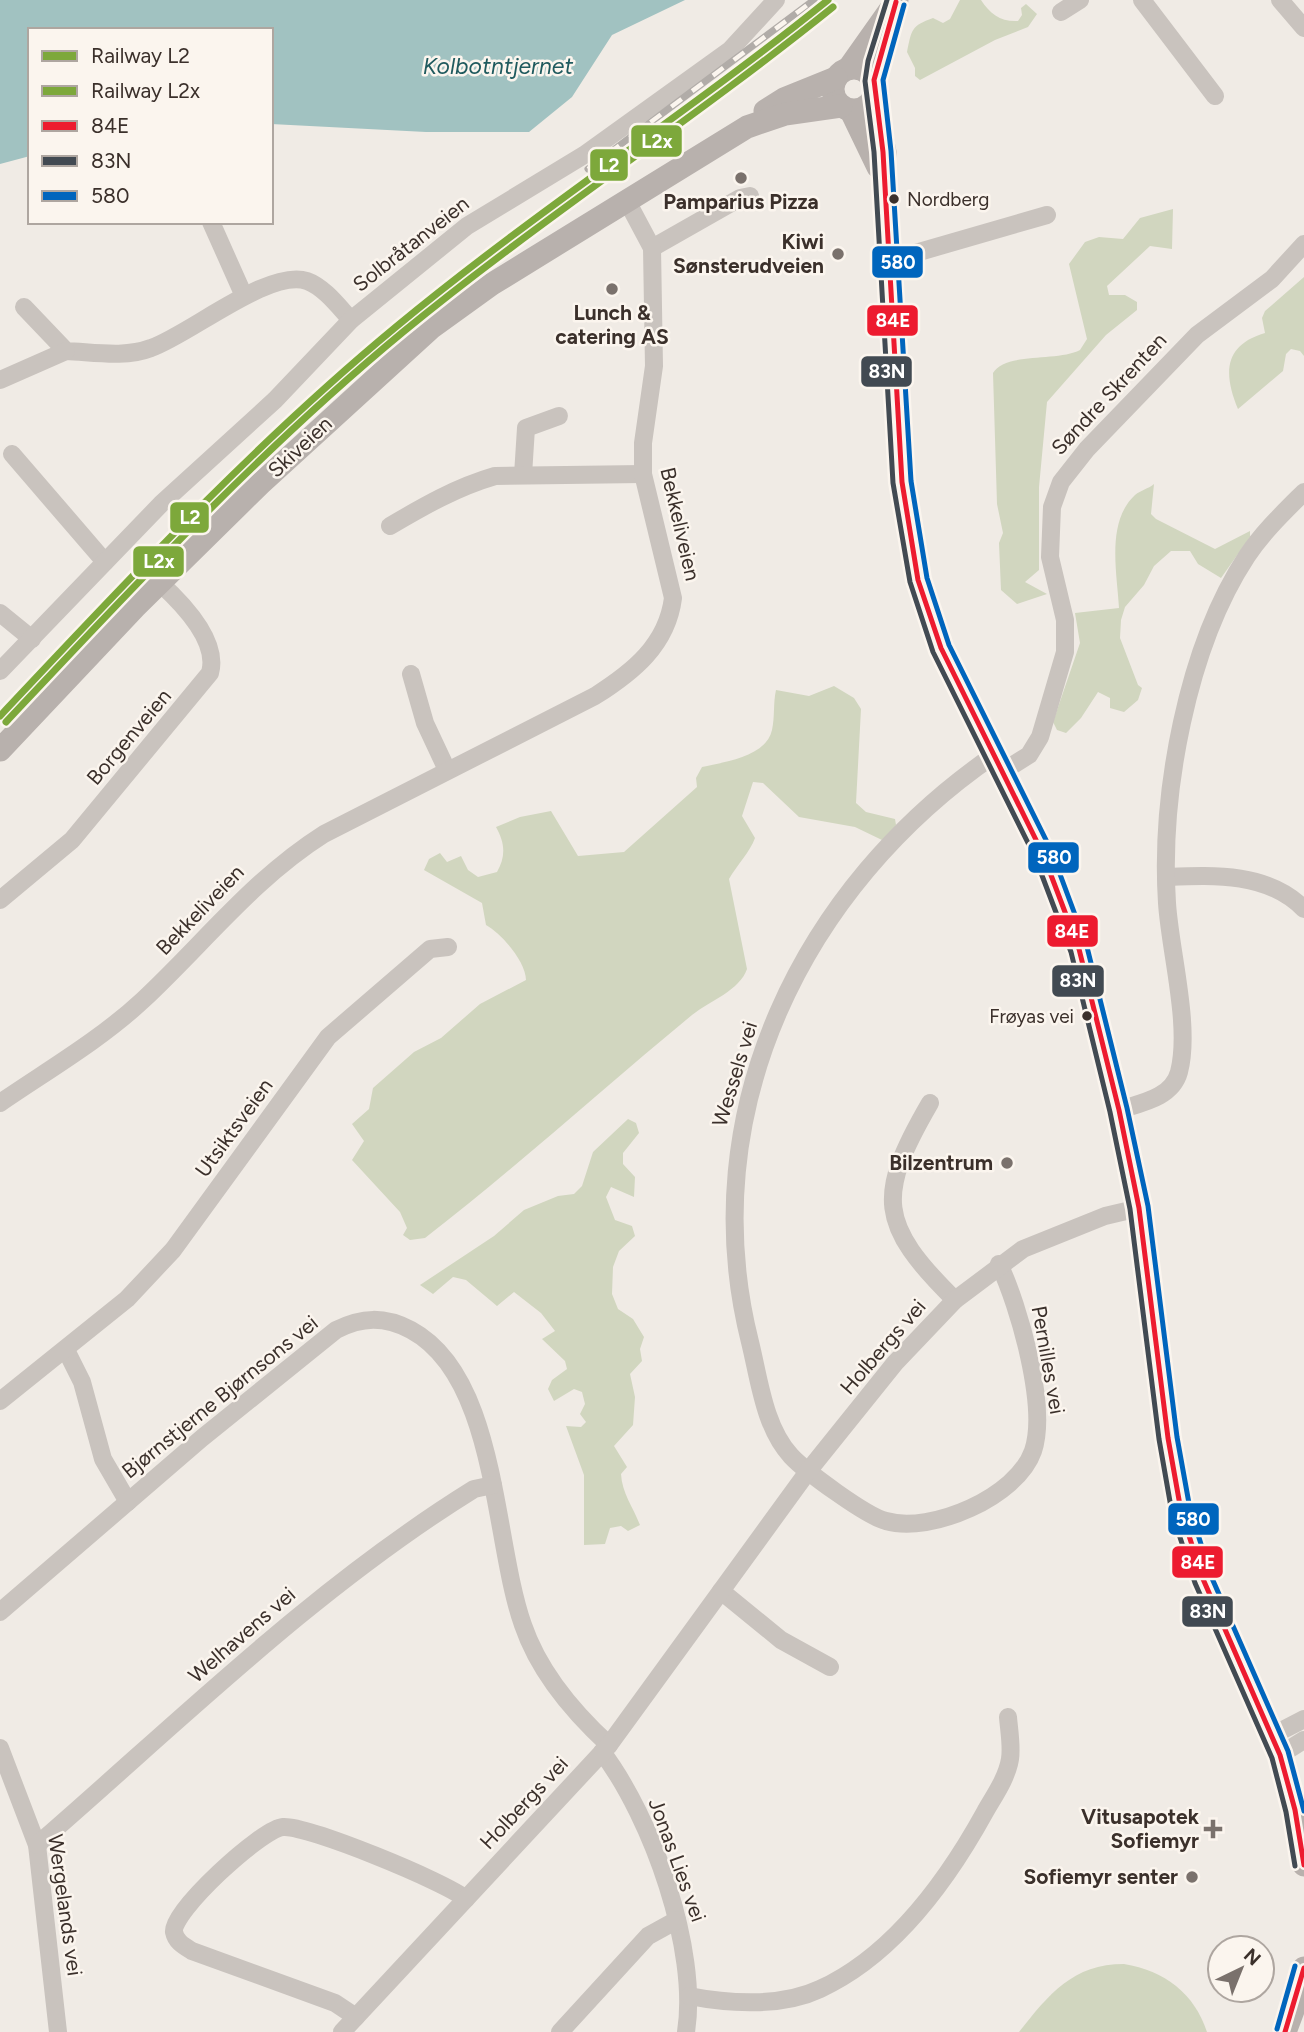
<svg xmlns="http://www.w3.org/2000/svg" width="1304" height="2032" viewBox="0 0 1304 2032" font-family="Figtree,sans-serif">
<style>
.green{fill:#d1d6bf}
.water{fill:#a1c2c1}
.lines{fill:none;stroke-linecap:round;stroke-linejoin:round}
.minor{stroke:#c9c3be;stroke-width:18}
.major{stroke:#b8b1ad;stroke-width:23}
.rail-casing{stroke:#b1aca8;stroke-width:7}
.rail{stroke:#fbf5ee;stroke-width:4.5;stroke-dasharray:13;stroke-linecap:butt}
.bus-1-casing{stroke:#fbf5ee;stroke-width:10}
.bus-2-casing{stroke:#fbf5ee;stroke-width:10}
.bus-3-casing{stroke:#fbf5ee;stroke-width:10}
.bus-1{stroke:#ed1b2f;stroke-width:5}
.bus-2{stroke:#424a52;stroke-width:5}
.bus-3{stroke:#0065bd;stroke-width:5}
.rail-1-casing{stroke:#fbf5ee;stroke-width:12}
.rail-2-casing{stroke:#fbf5ee;stroke-width:12}
.rail-1{stroke:#7da83b;stroke-width:7}
.rail-2{stroke:#7da83b;stroke-width:7}
.poi-dot{fill:#7a716c;stroke:#fbf5ee;stroke-width:2.5}
.bus-dot{fill:#3b302b;stroke:#fbf5ee;stroke-width:2.5}
.labels{text-anchor:middle;stroke-width:5;stroke-linejoin:round;paint-order:stroke}
.bus-label{font-size:19px;fill:#3b302b;stroke:#fbf5ee;text-anchor:start}
.poi-label{font-size:21px;font-weight:bold;fill:#3b302b;stroke:#fbf5ee;text-anchor:end}
.street-label{font-size:21px;fill:#3b302b;stroke:#fbf5ee}
.water-label{font-size:23px;font-style:italic;fill:#1f5a5e;stroke:#fbf5ee}
.line-badge{stroke:#fbf5ee;stroke-width:2.5}
.badge-label{font-size:19px;text-anchor:middle;font-weight:bold;fill:#fff}
</style>
<rect width="100%" height="100%" fill="#f0ebe5"/>
<!-- green -->
<g class="green">
<path d="M 960,0 L 981,0 C 990,14 1001,22 1018,21 L 1022,15 L 1021,8 L 1026,4 L 1037,14 L 1028,27 L 995,40 L 920,80 L 915,76 L 915,68 L 907,52 C 912,29 911,26 933,18 L 943,23 L 950,19 Z"/>
<path d="M 1173,209 L 1172,249 L 1150,246 L 1107,286 L 1109,295 L 1125,295 L 1137,302 L 1137,310 L 1106,335 L 1047,402 L 1039,487 L 1039,570 L 1025,582 L 1047,594 L 1017,604 L 1001,590 L 999,543 L 1003,533 L 997,504 L 993,373 C 1005,352 1057,362 1080,350 L 1087,339 L 1069,264 L 1085,242 L 1099,237 L 1123,239 L 1140,218 Z"/>
<path d="M 1304,277 L 1304,356 L 1300,351 L 1291,349 L 1286,354 L 1283,371 L 1238,409 C 1223,373 1224,345 1265,333 L 1262,318 L 1265,311 Z"/>
<path d="M 1154,484 L 1151,514 L 1156,519 L 1215,549 L 1250,531 L 1250,537 L 1221,578 L 1198,564 L 1190,551 L 1171,551 L 1154,566 L 1144,585 L 1125,607 L 1121,620 L 1120,638 L 1138,685 L 1142,688 L 1138,700 L 1124,712 L 1110,708 L 1110,698 L 1098,692 L 1081,718 L 1066,733 L 1057,730 L 1053,722 L 1080,643 L 1075,613 L 1119,608 C 1117,572 1106,522 1135,495 C 1141,490 1148,489 1154,484 Z"/>
<path d="M 834,686 L 854,698 L 861,709 L 856,803 L 866,812 L 895,819 L 896,825 L 890,835 L 882,840 L 855,827 L 799,817 L 763,783 L 753,782 L 742,816 L 755,838 C 750,852 737,865 729,879 L 747,969 C 740,990 710,1001 692,1015 C 602,1089 517,1167 425,1238 L 410,1240 L 403,1235 L 407,1228 L 400,1212 L 352,1160 L 364,1141 L 352,1124 L 369,1109 L 373,1088 L 414,1052 L 441,1038 L 480,1004 L 526,980 C 526,962 502,934 486,925 L 482,903 L 424,870 L 429,859 L 440,853 L 447,862 L 461,856 L 468,870 L 478,877 L 497,872 C 506,856 505,843 496,827 L 520,817 L 551,811 L 578,856 L 624,852 L 697,787 L 696,778 L 702,767 C 724,762 766,757 772,730 C 775,717 773,703 776,690 L 809,696 Z"/>
<path d="M 628,1119 L 636,1123 L 639,1133 L 623,1153 L 623,1164 L 635,1177 L 634,1197 L 611,1187 L 606,1197 L 615,1220 L 632,1226 L 635,1236 L 619,1251 L 613,1267 L 612,1294 L 618,1309 L 633,1319 L 644,1337 L 640,1349 L 642,1361 L 630,1374 L 635,1397 L 633,1425 L 614,1446 L 627,1467 L 621,1474 C 622,1493 633,1507 640,1525 L 628,1531 L 621,1526 L 610,1528 L 605,1544 L 584,1545 L 584,1475 L 566,1426 L 581,1427 L 586,1422 L 580,1414 L 585,1404 L 582,1392 L 574,1389 L 554,1401 L 548,1389 L 552,1380 L 567,1369 L 565,1361 L 542,1339 L 555,1331 L 541,1313 L 514,1292 L 497,1306 L 466,1280 L 453,1277 L 433,1294 L 420,1285 L 494,1236 L 524,1210 L 558,1196 L 574,1194 L 582,1186 L 593,1152 Z"/>
<path d="M 1124,1964 C 1165,1971 1194,1993 1207,2032 L 1019,2032 C 1049,1994 1073,1964 1124,1964 Z"/>
</g>
<!-- water -->
<path class="water" d="M 0,0 L 685,0 L 612,35 L 572,97 L 529,132 L 426,132 L 271,124 L 271,30 L 30,30 L 30,156 L 0,164 Z"/>
<g class="lines">
<!-- minor -->
<g class="minor">
<path d="M 1142,0 L 1215,96"/>
<path d="M 1280,0 L 1304,28"/>
<path d="M 1061,12 L 1080,0"/>
<path d="M 211,222 L 244,296"/>
<path d="M 652,248 L 740,198 L 750,196"/>
<path d="M 888,261 L 1047,215"/>
<path d="M 24,307 L 66,351 C 93,352 125,358 151,348 C 189,335 269,268 307,281 C 324,287 339,307 351,320"/>
<path d="M 0,380 L 66,351"/>
<path d="M 12,454 L 105,562"/>
<path d="M 523,475 L 526,428 L 559,416"/>
<path d="M 390,526 C 424,506 457,487 495,476 L 643,474"/>
<path d="M 0,613 L 32,639"/>
<path d="M 0,671 L 161,504 L 275,400 L 351,320 L 467,226 L 584,155 L 730,50 L 776,0"/>
<path d="M 411,674 L 425,723 L 447,770"/>
<path d="M 994,755 C 803,886 692,1112 750,1342 C 759,1378 764,1427 791,1456 C 805,1471 866,1516 886,1521 C 931,1534 1017,1497 1033,1451 C 1048,1407 1019,1306 999,1264"/>
<path d="M 1002,772 L 1029,755 L 1040,737 L 1065,652 L 1065,620 L 1050,557 L 1052,507 L 1061,482 L 1087,449 L 1197,335 L 1272,279 L 1304,244"/>
<path d="M 1166,877 C 1213,875 1268,872 1304,909"/>
<path d="M 0,900 L 72,840 L 210,673 C 219,641 183,604 160,583"/>
<path d="M 0,1103 C 48,1070 100,1040 143,1000 C 204,943 253,879 324,834 L 595,696 C 633,672 667,645 673,598 L 643,474 L 643,443 L 654,366 L 652,248 L 627,201"/>
<path d="M 930,1103 C 876,1196 878,1224 955,1300"/>
<path d="M 1119,1110 C 1141,1103 1172,1098 1179,1072 C 1191,1026 1170,951 1167,903 C 1160,794 1187,647 1247,556 C 1263,532 1284,512 1304,492"/>
<path d="M 66,1350 L 82,1382 L 103,1459 L 128,1502"/>
<path d="M 0,1401 L 127,1299 L 173,1250 L 328,1037 L 430,949 L 448,947"/>
<path d="M 721,1591 L 781,1640 L 830,1667"/>
<path d="M 0,1612 L 202,1438 L 336,1330 C 362,1317 384,1316 411,1330 C 498,1377 493,1541 523,1625 C 539,1672 573,1712 609,1745"/>
<path d="M 1273,1735 L 1304,1719"/>
<path d="M 0,1748 L 37,1845 L 58,2032"/>
<path d="M 602,1752 C 652,1818 699,1950 686,2032"/>
<path d="M 1280,1755 L 1304,1740"/>
<path d="M 37,1845 C 180,1721 313,1589 474,1489 L 493,1485"/>
<path d="M 689,1996 C 730,2004 782,2007 820,1989 C 894,1955 947,1881 985,1812 C 994,1796 1007,1778 1010,1759 C 1012,1746 1009,1730 1008,1717"/>
<path d="M 356,2017 L 335,2003 L 192,1951 C 184,1946 176,1942 174,1932 C 171,1912 261,1829 283,1827 C 307,1825 446,1882 466,1899"/>
<path d="M 342,2032 L 609,1745 L 809,1470 L 895,1363 L 955,1300 L 1023,1249 L 1105,1216 L 1139,1208"/>
<path d="M 560,2032 L 648,1936 L 677,1920"/>
</g>
<!-- major -->
<g class="major">
<circle cx="854" cy="89" r="21"/>
<path d="M 849,68 L 897,0"/>
<path d="M 874,80 L 890,22"/>
<path d="M 874,99 L 885,152 L 883,176 L 902,482 L 918,580 L 941,648 L 1043,854 L 1079,949 L 1119,1110 L 1139,1208 L 1168,1438 L 1181,1511 L 1203,1579 L 1280,1755 L 1295,1810 L 1304,1865"/>
<path d="M 765,111 L 784,99 L 836,78"/>
<path d="M 851,111 L 878,167"/>
<path d="M 0,750 L 135,607 L 260,484 L 431,328 L 492,284 L 747,127 L 785,114 L 841,106"/>
<path d="M 1285,2032 L 1297,2000 L 1304,1968"/>
</g>
<defs>
<path id="rail" d="M 588,169 L 814,0"/>
</defs>
<!-- rail casing -->
<use href="#rail" class="rail-casing"/>
<!-- rail -->
<use href="#rail" class="rail"/>
<defs>
<g id="bus-1">
<path d="M 896,2 L 874,80 L 883,152 L 902,482 L 918,580 L 941,648 L 1043,854 L 1079,949 L 1119,1110 L 1139,1208 L 1168,1438 L 1181,1511 L 1203,1579 L 1280,1755 L 1295,1810 L 1304,1865"/>
<path d="M 1285,2032 L 1304,1968"/>
</g>
<path id="bus-2" d="M 887,0 L 868,61 L 865,81 L 874,152 L 893,483 L 910,582 L 933,652 L 1035,857 L 1071,952 L 1110,1112 L 1130,1209 L 1159,1439 L 1172,1513 L 1195,1583 L 1272,1758 L 1286,1812 L 1295,1866"/>
<g id="bus-3">
<path d="M 904,5 L 883,80 L 891,151 L 911,481 L 927,578 L 949,645 L 1051,850 L 1087,947 L 1127,1108 L 1148,1206 L 1177,1437 L 1190,1509 L 1211,1576 L 1288,1751 L 1304,1811"/>
<path d="M 1277,2029 L 1295,1966"/>
</g>
</defs>
<!-- bus-1 casing -->
<use href="#bus-1" class="bus-1-casing"/>
<!-- bus-2 casing -->
<use href="#bus-2" class="bus-2-casing"/>
<!-- bus-3 casing -->
<use href="#bus-3" class="bus-3-casing"/>
<!-- bus-1 -->
<use href="#bus-1" class="bus-1"/>
<!-- bus-2 -->
<use href="#bus-2" class="bus-2"/>
<!-- bus-3 -->
<use href="#bus-3" class="bus-3"/>
<defs>
<path id="rail-1" d="M 0,716 C 127,581 254,444 397,326 C 536,211 688,113 828,0"/>
<path id="rail-2" d="M 6,722 C 133,587 260,450 403,332 C 542,218 693,120 833,7"/>
</defs>
<!-- rail-1 casing -->
<use href="#rail-1" class="rail-1-casing"/>
<!-- rail-2 casing -->
<use href="#rail-2" class="rail-2-casing"/>
<!-- rail-1 -->
<use href="#rail-1" class="rail-1"/>
<!-- rail-2 -->
<use href="#rail-2" class="rail-2"/>
</g>
<!-- markers -->
<g class="poi-dot">
<circle cx="741" cy="178" r="7"/>
<circle cx="838" cy="254" r="7"/>
<circle cx="612" cy="289" r="7"/>
<circle cx="1007" cy="1163" r="7"/>
<path d="M1209.5 1818.5h7v7h7v7h-7v7h-7v-7h-7v-7h7z"/>
<circle cx="1192" cy="1877" r="7"/>
</g>
<g class="bus-dot">
<circle cx="894" cy="199" r="6"/>
<circle cx="1087" cy="1016" r="6"/>
</g>
<g class="labels">
<!-- bus labels -->
<g class="bus-label">
<text x="907" y="206">Nordberg</text>
<text x="1074" y="1023" text-anchor="end">Frøyas vei</text>
</g>
<!-- poi labels -->
<g class="poi-label">
<text x="741" y="209" text-anchor="middle">Pamparius Pizza</text>
<text x="824" y="249">Kiwi<tspan x="824" dy="24">Sønsterudveien</tspan></text>
<text x="612" y="320" text-anchor="middle">Lunch &amp;<tspan x="612" dy="24">catering AS</tspan></text>
<text x="993" y="1170">Bilzentrum</text>
<text x="1199" y="1824">Vitusapotek<tspan x="1199" dy="24">Sofiemyr</tspan></text>
<text x="1178" y="1884">Sofiemyr senter</text>
</g>
<!-- street labels -->
<g class="street-label">
<text transform="translate(411 244) rotate(-38)" y="7">Solbråtanveien</text>
<text transform="translate(1109 394) rotate(-47)" y="7">Søndre Skrenten</text>
<text transform="translate(300 447) rotate(-43)" y="7">Skiveien</text>
<text transform="translate(680 524) rotate(77)" y="7">Bekkeliveien</text>
<text transform="translate(129 737) rotate(-50)" y="7">Borgenveien</text>
<text transform="translate(200 910) rotate(-46)" y="7">Bekkeliveien</text>
<text transform="translate(735 1074) rotate(-73)" y="7">Wessels vei</text>
<text transform="translate(234 1128) rotate(-54)" y="7">Utsiktsveien</text>
<text transform="translate(883 1347) rotate(-49)" y="7">Holbergs vei</text>
<text transform="translate(1048 1360) rotate(80)" y="7">Pernilles vei</text>
<text transform="translate(220 1397) rotate(-39)" y="7">Bjørnstjerne Bjørnsons vei</text>
<text transform="translate(242 1635) rotate(-41)" y="7">Welhavens vei</text>
<text transform="translate(524 1803) rotate(-47)" y="7">Holbergs vei</text>
<text transform="translate(677 1860) rotate(70)" y="7">Jonas Lies vei</text>
<text transform="translate(65 1905) rotate(82)" y="7">Wergelands vei</text>
</g>
<!-- water labels -->
<g class="water-label">
<text x="498" y="74">Kolbotntjernet</text>
</g>
</g>
<g class="line-badge">
<rect x="630" y="124" width="53" height="34" rx="7" fill="#7da83b"/>
<rect x="589" y="148" width="40" height="34" rx="7" fill="#7da83b"/>
<rect x="871" y="245" width="53" height="34" rx="7" fill="#0065bd"/>
<rect x="866" y="304" width="53" height="33" rx="7" fill="#ed1b2f"/>
<rect x="860" y="355" width="53" height="33" rx="7" fill="#424a52"/>
<rect x="169" y="501" width="41" height="33" rx="7" fill="#7da83b"/>
<rect x="132" y="545" width="53" height="33" rx="7" fill="#7da83b"/>
<rect x="1027" y="841" width="53" height="33" rx="7" fill="#0065bd"/>
<rect x="1046" y="914" width="53" height="34" rx="7" fill="#ed1b2f"/>
<rect x="1051" y="964" width="54" height="34" rx="7" fill="#424a52"/>
<rect x="1167" y="1502" width="53" height="34" rx="7" fill="#0065bd"/>
<rect x="1171" y="1545" width="53" height="34" rx="7" fill="#ed1b2f"/>
<rect x="1181" y="1595" width="53" height="33" rx="7" fill="#424a52"/>
</g>
<g class="badge-label">
<text x="657" y="148">L2x</text>
<text x="609" y="172">L2</text>
<text x="898" y="269">580</text>
<text x="893" y="327">84E</text>
<text x="887" y="378">83N</text>
<text x="190" y="524">L2</text>
<text x="159" y="568">L2x</text>
<text x="1054" y="864">580</text>
<text x="1072" y="938">84E</text>
<text x="1078" y="987">83N</text>
<text x="1193" y="1526">580</text>
<text x="1198" y="1569">84E</text>
<text x="1208" y="1618">83N</text>
</g>
<!-- legend -->
<rect x="28" y="28" width="245" height="196" fill="#fbf5ee" stroke="#aea6a0" stroke-width="2"/>
<rect x="42" y="51" width="35" height="10" fill="#7da83b" stroke="#aea6a0" stroke-width="2"/>
<text x="91" y="63" font-size="21" fill="#3b302b">Railway L2</text>
<rect x="42" y="86" width="35" height="10" fill="#7da83b" stroke="#aea6a0" stroke-width="2"/>
<text x="91" y="98" font-size="21" fill="#3b302b">Railway L2x</text>
<rect x="42" y="121" width="35" height="10" fill="#ed1b2f" stroke="#aea6a0" stroke-width="2"/>
<text x="91" y="133" font-size="21" fill="#3b302b">84E</text>
<rect x="42" y="156" width="35" height="10" fill="#424a52" stroke="#aea6a0" stroke-width="2"/>
<text x="91" y="168" font-size="21" fill="#3b302b">83N</text>
<rect x="42" y="191" width="35" height="10" fill="#0065bd" stroke="#aea6a0" stroke-width="2"/>
<text x="91" y="203" font-size="21" fill="#3b302b">580</text>
<!-- north arrow -->
<g transform="translate(1241 1969) rotate(43)"><circle r="33" fill="#fbf5ee" stroke="#aea6a0" stroke-width="2"/>
<path d="M0-5L12 26L0 18L-12 26Z" fill="#7a716c"/>
<text y="-10" font-size="19" font-weight="bold" text-anchor="middle" fill="#3b302b">N</text>
</g>
</svg>
